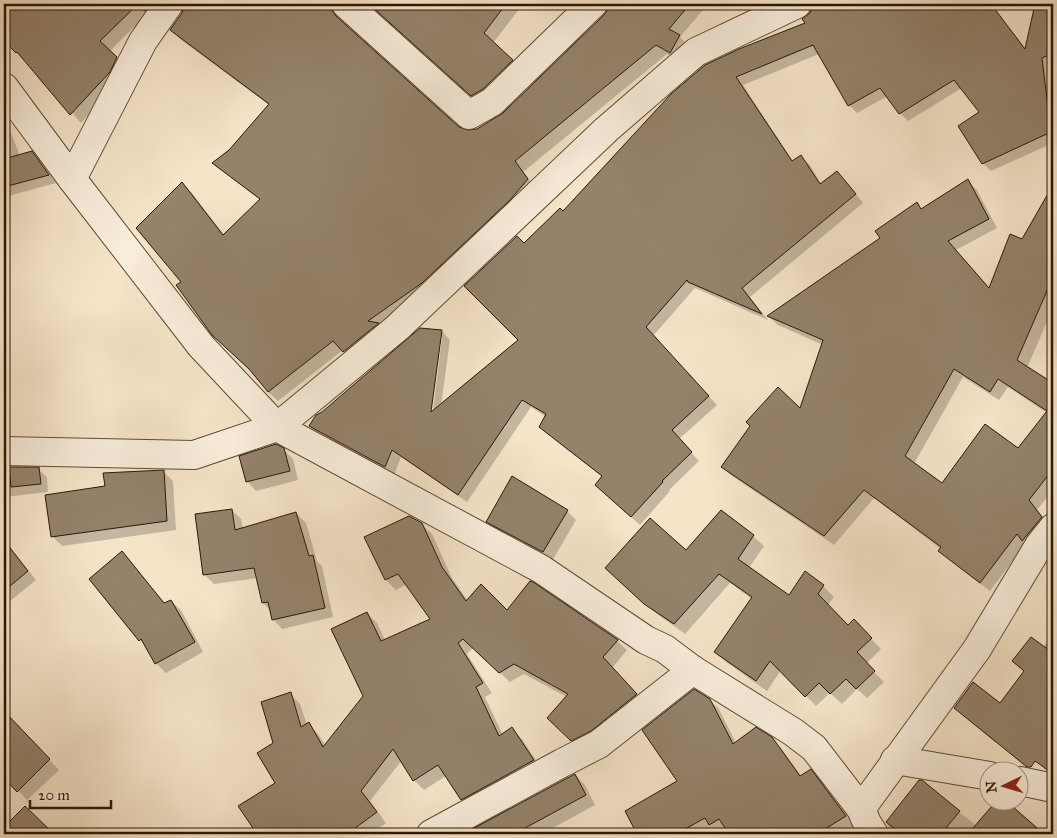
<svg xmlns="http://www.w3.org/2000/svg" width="1057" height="838" viewBox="0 0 1057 838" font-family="'IM FELL Great Primer',serif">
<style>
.shadow{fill:#0003;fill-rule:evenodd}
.building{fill:#94826b;stroke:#2a1806;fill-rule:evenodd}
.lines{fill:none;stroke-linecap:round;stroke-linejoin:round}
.minor-casing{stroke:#5d4b36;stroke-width:30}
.minor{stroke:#f8eddb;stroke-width:28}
</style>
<rect width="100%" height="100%" fill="#f5e4c8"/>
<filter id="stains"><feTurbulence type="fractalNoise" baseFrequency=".004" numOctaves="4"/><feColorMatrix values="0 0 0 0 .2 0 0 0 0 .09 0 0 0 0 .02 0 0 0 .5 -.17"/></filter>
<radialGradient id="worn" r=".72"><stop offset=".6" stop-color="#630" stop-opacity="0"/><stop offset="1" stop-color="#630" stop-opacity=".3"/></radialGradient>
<!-- shadow -->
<g class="shadow">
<path d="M 4,4 L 167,4 L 147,14 L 110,51 L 126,68 L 119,82 L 81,123 L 27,62 L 4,39 Z"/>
<path d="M 185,4 L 343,4 L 340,11 L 341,20 L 343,24 L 458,128 L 468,132 L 477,130 L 504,114 L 605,16 L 609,8 L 609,4 L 708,4 L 680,37 L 689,46 L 680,62 L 667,54 L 523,172 L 537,189 L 354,361 L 343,350 L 278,401 L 268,392 L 183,282 L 182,184 L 192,193 L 224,235 L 261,200 L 224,172 L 214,163 L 230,151 L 269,105 L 181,40 L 171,30 L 183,14 Z"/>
<path d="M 370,4 L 523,4 L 493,43 L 522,70 L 482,105 Z"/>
<path d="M 741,4 L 756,4 L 749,11 Z"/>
<path d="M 813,4 L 991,4 L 1026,50 L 1036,4 L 1053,4 L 1053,143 L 991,171 L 983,163 L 981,112 L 962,88 L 908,121 L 900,113 L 888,96 L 857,113 L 849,105 L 819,54 L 743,85 L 793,161 L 800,156 L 809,164 L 822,185 L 845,180 L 863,203 L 750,297 L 768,320 L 695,288 L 653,336 L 717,405 L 679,439 L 699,461 L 669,490 L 670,491 L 640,525 L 605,493 L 603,477 L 541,427 L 546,417 L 531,407 L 467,502 L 401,457 L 394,475 L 318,434 L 310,426 L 442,331 L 450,340 L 441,406 L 520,340 L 524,245 L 563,212 L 672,95 L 807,24 ZM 440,337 L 442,337 L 432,419 L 429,418 Z"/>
<path d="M 4,115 L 20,156 L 31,152 L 40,161 L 56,183 L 8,196 L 4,192 Z"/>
<path d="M 968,181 L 977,190 L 997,228 L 956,250 L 990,289 L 1023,240 L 1053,187 L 1053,308 L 1027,368 L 1053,385 L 1053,490 L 1037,510 L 1051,527 L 1026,543 L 990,591 L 949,560 L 940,551 L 941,549 L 874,498 L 834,545 L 732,476 L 723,467 L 801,410 L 823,345 L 778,325 L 769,317 L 882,238 L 917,204 L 922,210 ZM 963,377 L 999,400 L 1008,387 L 1047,413 L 1019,450 L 942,484 L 914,464 Z"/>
<path d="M 283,449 L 293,459 L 298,480 L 256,491 L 247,481 Z"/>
<path d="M 4,468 L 38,469 L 47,477 L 48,492 L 4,497 Z"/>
<path d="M 163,471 L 173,481 L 176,530 L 62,546 L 52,536 L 106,487 Z"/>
<path d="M 232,510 L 241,519 L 243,529 L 296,513 L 306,523 L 317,561 L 322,566 L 333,617 L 282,629 L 273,619 L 271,611 L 263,603 L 258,578 L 214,584 L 205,575 Z"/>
<path d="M 567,511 L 576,520 L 552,561 L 497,531 L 488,522 Z"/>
<path d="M 421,524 L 432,534 L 452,578 L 468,601 L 617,641 L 627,650 L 612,668 L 646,705 L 582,750 L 558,728 L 567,697 L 524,674 L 510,682 L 473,648 L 467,654 L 492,693 L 485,697 L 503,735 L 512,729 L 522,739 L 543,771 L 472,809 L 462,799 L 446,776 L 424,790 L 414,780 L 402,760 L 370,801 L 386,823 L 370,834 L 259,834 L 240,806 L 277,783 L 275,744 L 290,694 L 300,704 L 307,725 L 308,724 L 318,734 L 326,746 L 364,696 L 367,613 L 377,623 L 385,640 L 432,619 L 407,584 L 396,590 L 386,580 L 366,537 Z"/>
<path d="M 753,536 L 764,546 L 749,568 L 789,596 L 823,586 L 834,597 L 827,606 L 848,627 L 854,621 L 881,649 L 866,664 L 884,682 L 867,698 L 857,689 L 842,704 L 830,693 L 816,706 L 781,670 L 767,691 L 726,662 L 715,652 L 752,599 L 730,583 L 685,634 L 657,614 L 617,579 L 686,552 Z"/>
<path d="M 4,540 L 36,580 L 4,606 Z"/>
<path d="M 122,553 L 165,604 L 171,601 L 181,610 L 203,652 L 166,673 L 156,663 L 148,648 L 140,640 Z"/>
<path d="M 1050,638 L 1053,641 L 1053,746 L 1004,727 L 996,743 L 955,708 L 1000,704 Z"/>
<path d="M 709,700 L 719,709 L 736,743 L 771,738 L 781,748 L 802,777 L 811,771 L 819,780 L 854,825 L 840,834 L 639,834 L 626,812 L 679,781 Z"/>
<path d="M 4,713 L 59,770 L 27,800 L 4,776 Z"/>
<path d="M 575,775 L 585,785 L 595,805 L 542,834 L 466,834 Z"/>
<path d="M 919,781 L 977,826 L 1033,827 L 1041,834 L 891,834 L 887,823 Z"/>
<path d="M 25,808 L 52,834 L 4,834 L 4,829 Z"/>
</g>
<!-- building -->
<g class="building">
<path d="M 4,4 L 150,4 L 145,11 L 137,5 L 100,41 L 117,57 L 110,72 L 70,115 L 17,52 L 16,53 L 4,41 Z"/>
<path d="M 184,4 L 331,4 L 331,9 L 336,16 L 459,127 L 468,130 L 477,129 L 503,113 L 604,15 L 608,9 L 608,4 L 690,4 L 669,29 L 680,35 L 670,53 L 656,45 L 515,161 L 528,179 L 510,200 L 422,283 L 368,321 L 379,323 L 343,352 L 333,341 L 268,392 L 249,369 L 212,335 L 176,285 L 181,282 L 136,228 L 182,182 L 223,235 L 260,199 L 212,163 L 229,150 L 269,104 L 170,30 L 182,13 Z"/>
<path d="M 369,4 L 506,4 L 484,33 L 513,60 L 483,89 L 471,96 Z"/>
<path d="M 820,4 L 991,4 L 1025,49 L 1035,4 L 1053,4 L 1053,53 L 1042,58 L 1051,132 L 982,164 L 958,126 L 979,112 L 954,80 L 899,114 L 880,88 L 848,106 L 813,45 L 736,77 L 792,161 L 801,155 L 820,184 L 837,171 L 856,194 L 742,288 L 762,314 L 688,282 L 687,280 L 646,327 L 709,396 L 672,430 L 692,452 L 662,481 L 663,482 L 631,517 L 595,485 L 602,476 L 539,427 L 546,414 L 522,400 L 458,495 L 392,450 L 385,467 L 309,426 L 316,415 L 322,412 L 420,328 L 442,330 L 431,412 L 518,340 L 464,286 L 517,236 L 524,243 L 560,208 L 563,211 L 671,94 L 705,65 L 739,49 L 805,23 L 802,19 L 810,13 L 811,10 Z"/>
<path d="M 32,151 L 49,175 L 4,187 L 4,159 Z"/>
<path d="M 968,179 L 989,219 L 948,241 L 989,288 L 1010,234 L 1022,239 L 1053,185 L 1053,277 L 1017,360 L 1053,383 L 1053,469 L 1029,500 L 1042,517 L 1022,541 L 1017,534 L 980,583 L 938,551 L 941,547 L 864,490 L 824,536 L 721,467 L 750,426 L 746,422 L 778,387 L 800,408 L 823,340 L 767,316 L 880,238 L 875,231 L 917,202 L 921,209 ZM 954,369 L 990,392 L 998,379 L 1047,411 L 1018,448 L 985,424 L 942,483 L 905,456 Z"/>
<path d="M 276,444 L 284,448 L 290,471 L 246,482 L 239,456 Z"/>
<path d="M 9,467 L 39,467 L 41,484 L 11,487 Z"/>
<path d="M 164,470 L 167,521 L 51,537 L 45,495 L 105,486 L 103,473 Z"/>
<path d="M 512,476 L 568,510 L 543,552 L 486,522 Z"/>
<path d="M 232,509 L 235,530 L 296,512 L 309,556 L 313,555 L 325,608 L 272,620 L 268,602 L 262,603 L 254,568 L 203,575 L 195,514 Z"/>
<path d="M 721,510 L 754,535 L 738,559 L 789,595 L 805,571 L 824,585 L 818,594 L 848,625 L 854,619 L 872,638 L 857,652 L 875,671 L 856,689 L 846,679 L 830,694 L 819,683 L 805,697 L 770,661 L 756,681 L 714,652 L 752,597 L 719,574 L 674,624 L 644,604 L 605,568 L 650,518 L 686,550 Z"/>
<path d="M 409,516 L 422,523 L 442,567 L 466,601 L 481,584 L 507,610 L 530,581 L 533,582 L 618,640 L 603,657 L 637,694 L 591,731 L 571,741 L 547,718 L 568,694 L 514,664 L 499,673 L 463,639 L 458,643 L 483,683 L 476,687 L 499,736 L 512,727 L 534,760 L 461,800 L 438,765 L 413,781 L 393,749 L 361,791 L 377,812 L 347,834 L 257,834 L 238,806 L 275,783 L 257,753 L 273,743 L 261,702 L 291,692 L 301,727 L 309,722 L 323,747 L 363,696 L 331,629 L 367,612 L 381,641 L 430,619 L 398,574 L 385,580 L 364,537 Z"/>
<path d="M 4,540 L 28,571 L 4,591 Z"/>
<path d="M 122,551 L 164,603 L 171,600 L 195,642 L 155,664 L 141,639 L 139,641 L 89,579 Z"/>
<path d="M 1031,637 L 1053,653 L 1053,772 L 1049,771 L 1035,761 L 1031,767 L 1027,767 L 954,708 L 973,682 L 1000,703 L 1024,671 L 1012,661 Z"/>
<path d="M 694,689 L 710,699 L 733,744 L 756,727 L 772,737 L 800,776 L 811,769 L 846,816 L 817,834 L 729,834 L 719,819 L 709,825 L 705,818 L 676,834 L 637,834 L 625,811 L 677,781 L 642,730 Z"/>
<path d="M 4,711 L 50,759 L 17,792 L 4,778 Z"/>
<path d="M 575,774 L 586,795 L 514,834 L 463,834 Z"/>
<path d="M 919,780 L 922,780 L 960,811 L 941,834 L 901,834 L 886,822 Z"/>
<path d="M 997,800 L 1005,800 L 1044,834 L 968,834 Z"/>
<path d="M 25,806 L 54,834 L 4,834 L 4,827 Z"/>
</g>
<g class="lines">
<defs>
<g id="minor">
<path d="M 346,4 L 469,115 L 492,102 L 593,4"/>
<path d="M 4,87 L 72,179 L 201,346 L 277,427 L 397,328 L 607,129 L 696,52 L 797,4"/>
<path d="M 72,179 L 143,41 L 169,4"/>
<path d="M 4,451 L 194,455 L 277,427 L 541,569 L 646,640 L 665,649 L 693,670 L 793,732 L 814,748 L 861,809 L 867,823 L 874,834"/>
<path d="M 895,760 L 990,776"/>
<path d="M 1020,781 L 1053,788"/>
<path d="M 861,809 L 977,649 L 1040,544 L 1053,528"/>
<path d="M 431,834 L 562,763 L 599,744 L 693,670"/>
</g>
</defs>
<!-- minor casing -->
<use href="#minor" class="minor-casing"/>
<!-- minor -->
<use href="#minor" class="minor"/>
</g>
<!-- margin -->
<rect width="1057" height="838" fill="none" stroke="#f5e4c8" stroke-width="20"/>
<rect x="5" y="5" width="1047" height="828" fill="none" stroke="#2a1806" stroke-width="2.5"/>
<rect x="10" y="10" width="1037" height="818" fill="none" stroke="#2a1806"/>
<!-- north arrow -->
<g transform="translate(1004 786) rotate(265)"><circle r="24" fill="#f8eddb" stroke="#a69886"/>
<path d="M0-4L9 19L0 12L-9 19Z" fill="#8f2418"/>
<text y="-8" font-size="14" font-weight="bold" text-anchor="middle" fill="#2a1806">N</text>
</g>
<!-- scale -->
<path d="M30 800v8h81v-8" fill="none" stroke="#2a1806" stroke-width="2.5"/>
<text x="38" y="800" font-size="15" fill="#2a1806" stroke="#f8eddb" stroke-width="4" paint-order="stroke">20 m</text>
<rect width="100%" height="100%" filter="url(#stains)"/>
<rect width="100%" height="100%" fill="url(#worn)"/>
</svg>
